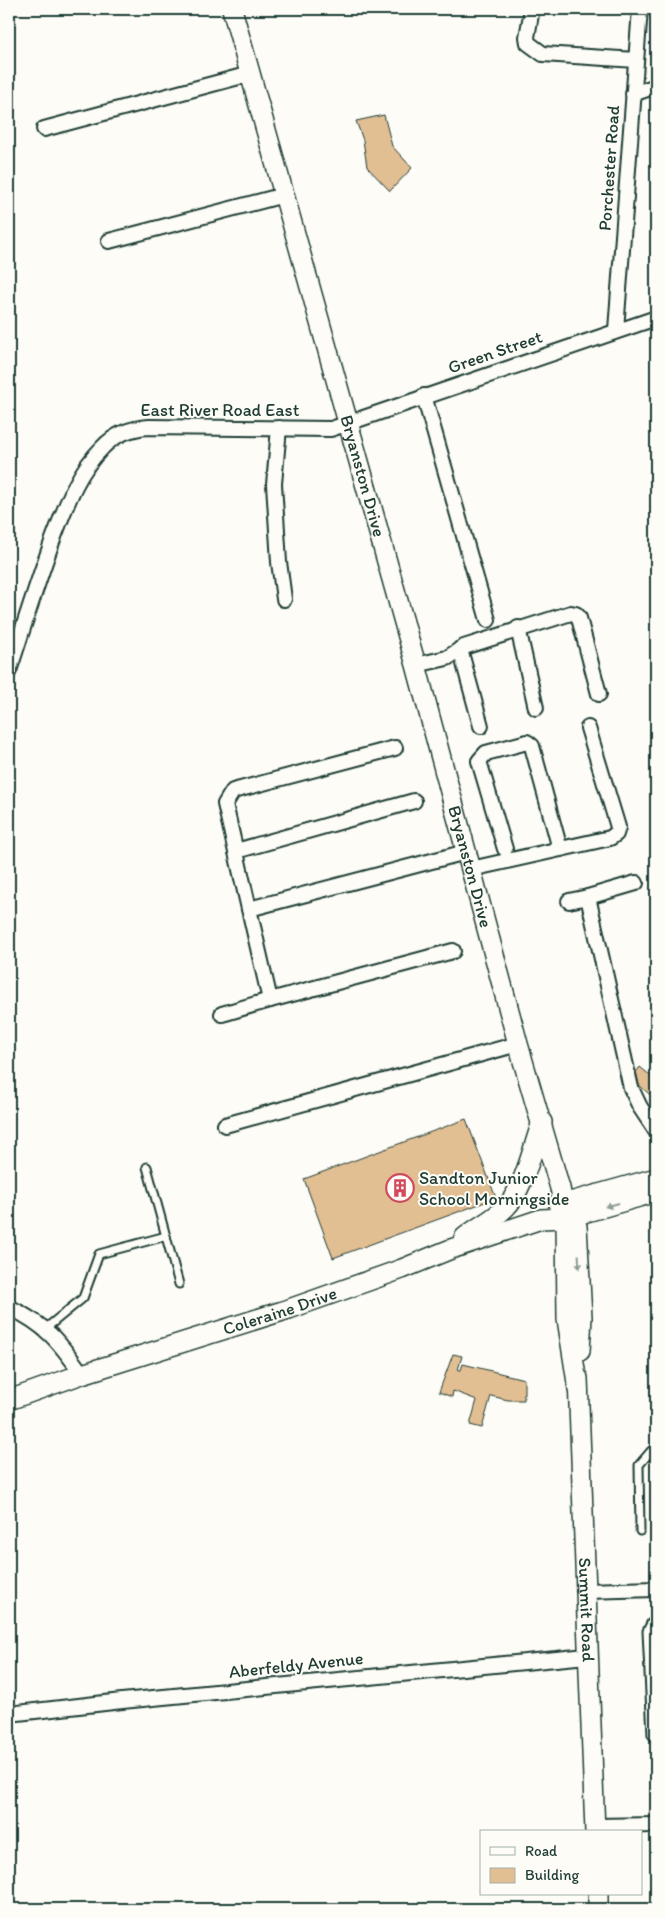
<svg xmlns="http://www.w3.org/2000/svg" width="665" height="1918" viewBox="0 0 665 1918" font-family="Itim,sans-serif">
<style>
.building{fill:#e2be93;stroke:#1f3d34}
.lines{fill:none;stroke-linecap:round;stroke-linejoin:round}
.lane-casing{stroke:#1f3d34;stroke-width:11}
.street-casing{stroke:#1f3d34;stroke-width:18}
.secondary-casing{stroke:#1f3d34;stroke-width:22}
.lane{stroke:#fdfcf7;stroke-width:7}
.street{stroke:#fdfcf7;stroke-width:14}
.secondary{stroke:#fdfcf7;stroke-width:19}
.oneway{fill:#8e9c96}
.labels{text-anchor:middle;stroke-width:4;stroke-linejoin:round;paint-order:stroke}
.street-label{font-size:18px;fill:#1f3d34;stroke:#fdfcf7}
.poi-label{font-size:18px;fill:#1f3d34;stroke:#fdfcf7;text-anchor:start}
</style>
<rect width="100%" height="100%" fill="#fdfcf7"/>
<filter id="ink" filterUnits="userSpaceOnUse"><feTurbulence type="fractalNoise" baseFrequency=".02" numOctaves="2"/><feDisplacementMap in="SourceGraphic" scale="10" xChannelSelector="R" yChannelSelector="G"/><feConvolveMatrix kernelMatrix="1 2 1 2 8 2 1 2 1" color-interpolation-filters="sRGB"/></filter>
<g filter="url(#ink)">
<!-- building -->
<g class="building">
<path d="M 384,115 L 392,146 L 412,168 L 390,191 L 367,167 L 363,140 L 356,121 Z"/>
<path d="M 640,1067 L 656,1080 L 656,1100 L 639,1085 L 636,1072 Z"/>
<path d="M 466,1119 L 496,1198 L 333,1258 L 304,1179 Z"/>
<path d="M 453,1354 L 462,1356 L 458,1370 L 461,1370 L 463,1364 L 524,1379 L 524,1400 L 508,1400 L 491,1396 L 482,1428 L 470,1425 L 477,1400 L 453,1391 L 452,1397 L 439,1392 Z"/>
</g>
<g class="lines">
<defs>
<g id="lane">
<path d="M 147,1167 L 179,1284"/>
<path d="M 45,1329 L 83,1298 L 99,1254 L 166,1236"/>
<path d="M 640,1531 L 639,1465 L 651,1451 L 656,1450"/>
<path d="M 652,1735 L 647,1631 L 651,1623 L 656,1619"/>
</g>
<g id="street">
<path d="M 532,9 L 527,37 L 528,43 L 543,54 L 636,60"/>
<path d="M 633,94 L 656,86"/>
<path d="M 44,129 L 250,74"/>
<path d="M 109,241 L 284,195"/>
<path d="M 616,330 L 640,9"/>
<path d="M 424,396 L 488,620"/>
<path d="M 279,428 L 274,484 L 279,562 L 284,599"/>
<path d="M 518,628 L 536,708"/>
<path d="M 460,649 L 481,726"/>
<path d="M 416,665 L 447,658 L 464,647 L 571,613 L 576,614 L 579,618 L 599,694"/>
<path d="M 9,671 C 24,626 38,579 55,534 C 67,503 78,472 102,448 C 115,434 130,428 149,427 L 331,429 L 656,318"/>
<path d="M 505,849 L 479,761 L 486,753 L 527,742 L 532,746 L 560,849"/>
<path d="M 236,851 L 414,801"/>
<path d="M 471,869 L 610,838 L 616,834 L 618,827 L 588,728"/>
<path d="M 636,883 L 588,897 L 631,1088 L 640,1107 L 656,1131"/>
<path d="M 569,901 L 588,897"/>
<path d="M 249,909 L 225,804 L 233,791 L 395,748"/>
<path d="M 453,951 L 270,1000 L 249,909 L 466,852"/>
<path d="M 222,1014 L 270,1000"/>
<path d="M 225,1125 L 518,1044"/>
<path d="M 9,1307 C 46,1325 59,1341 82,1374"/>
<path d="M 585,1591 L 656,1589"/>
<path d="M 9,1714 L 122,1701 L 587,1656"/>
<path d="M 595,1826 L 656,1825"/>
</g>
<g id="secondary">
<path id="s1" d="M 232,9 L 416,665 L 518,1044 L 560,1188 L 566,1218 L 567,1319 L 578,1389"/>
<path d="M 559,1208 L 563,1204 L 656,1178"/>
<path d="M 577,1226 L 582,1317 L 580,1351"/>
<path d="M 464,1238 C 477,1227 493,1220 505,1208 C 524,1190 533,1147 542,1122"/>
<path id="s2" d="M 578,1378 L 595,1832"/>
<path id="s3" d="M 9,1400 L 82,1374 L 289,1309 L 402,1269 L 451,1249 L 541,1219 L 566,1218 L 656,1192"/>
<path d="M 598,1894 L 598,1909"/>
</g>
</defs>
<!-- lane casing -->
<use href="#lane" class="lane-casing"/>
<!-- street casing -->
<use href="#street" class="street-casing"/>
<!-- secondary casing -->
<use href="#secondary" class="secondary-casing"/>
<!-- lane -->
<use href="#lane" class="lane"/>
<!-- street -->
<use href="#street" class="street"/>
<!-- secondary -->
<use href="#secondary" class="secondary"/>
</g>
<!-- one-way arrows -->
<defs><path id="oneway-solid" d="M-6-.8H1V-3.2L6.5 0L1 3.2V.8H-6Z" transform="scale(1.25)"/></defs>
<g class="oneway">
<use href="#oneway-solid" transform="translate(612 1205) rotate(165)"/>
<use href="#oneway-solid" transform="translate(579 1262) rotate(87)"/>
</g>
</g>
<!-- icons -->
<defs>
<symbol id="building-ring" viewBox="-11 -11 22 22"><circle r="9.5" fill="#fdfcf7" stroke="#d1495b" stroke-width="1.5"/><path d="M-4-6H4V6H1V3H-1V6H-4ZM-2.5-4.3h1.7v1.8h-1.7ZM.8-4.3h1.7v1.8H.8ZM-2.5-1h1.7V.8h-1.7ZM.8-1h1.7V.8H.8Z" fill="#d1495b"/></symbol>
</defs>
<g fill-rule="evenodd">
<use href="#building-ring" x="384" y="1172" width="32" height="32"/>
</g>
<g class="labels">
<!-- street labels -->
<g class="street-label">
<text transform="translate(609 168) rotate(-86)" y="6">Porchester Road</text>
<text transform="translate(495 352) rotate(-19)" y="6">Green Street</text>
<text x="220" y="416">East River Road East</text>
<text dy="6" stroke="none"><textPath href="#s1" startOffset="485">Bryanston Drive</textPath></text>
<text dy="6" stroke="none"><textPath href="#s1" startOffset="890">Bryanston Drive</textPath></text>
<text dy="6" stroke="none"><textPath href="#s3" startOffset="285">Coleraine Drive</textPath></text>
<text dy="6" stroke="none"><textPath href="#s2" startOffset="232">Summit Road</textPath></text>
<text transform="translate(296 1665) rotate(-6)" y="6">Aberfeldy Avenue</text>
</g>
<!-- poi labels -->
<g class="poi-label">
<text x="419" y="1184">Sandton Junior<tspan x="419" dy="21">School Morningside</tspan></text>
</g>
</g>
<!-- margin -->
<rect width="665" height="1918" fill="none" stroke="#fdfcf7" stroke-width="30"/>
<rect x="15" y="15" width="635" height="1888" fill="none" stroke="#1f3d34" stroke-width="2" filter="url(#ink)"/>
<!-- legend -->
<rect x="480" y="1830" width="162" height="65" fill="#fdfcf7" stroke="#a4b0a9"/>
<rect x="490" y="1847" width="25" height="8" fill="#fdfcf7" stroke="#a4b0a9"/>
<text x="525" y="1856" font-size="15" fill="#1f3d34">Road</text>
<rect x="490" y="1868" width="25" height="15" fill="#e2be93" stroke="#a4b0a9"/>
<text x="525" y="1880" font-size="15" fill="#1f3d34">Building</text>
</svg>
